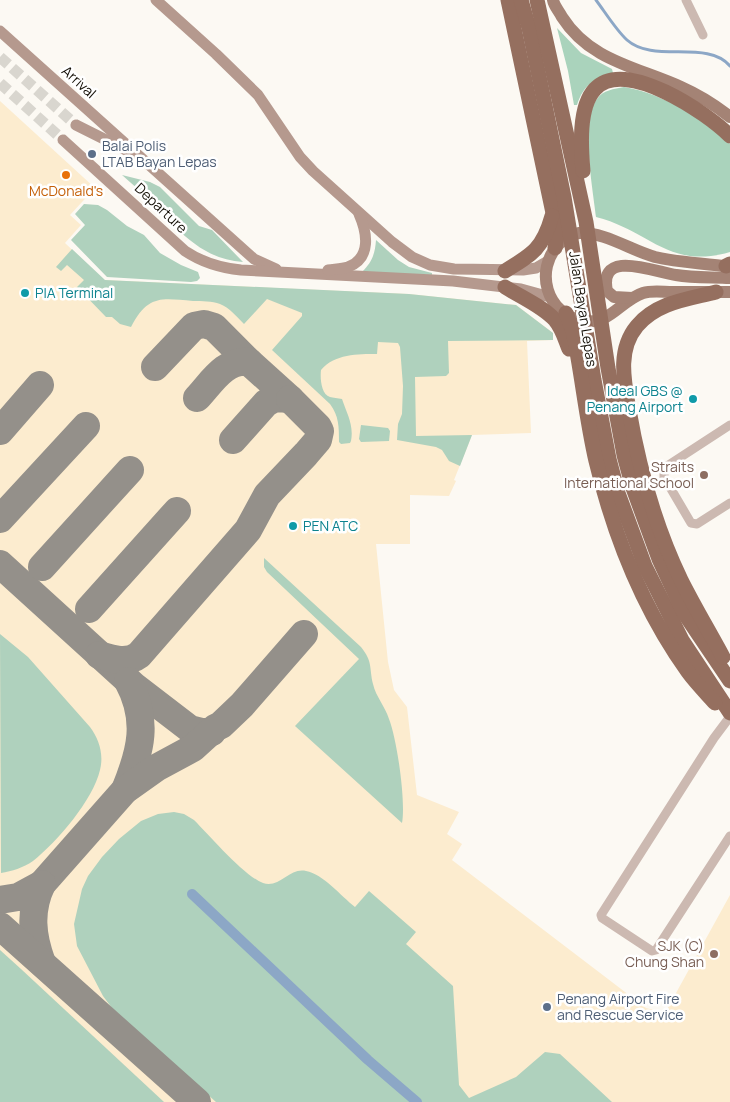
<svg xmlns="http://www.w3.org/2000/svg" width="730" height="1102" viewBox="0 0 730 1102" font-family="Manrope,sans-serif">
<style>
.built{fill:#fceccf}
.green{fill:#afd1bd}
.forest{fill:#aad3bc}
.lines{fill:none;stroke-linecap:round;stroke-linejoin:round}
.stream{stroke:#8ca7c6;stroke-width:3}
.canal{stroke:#8ca7c6;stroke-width:10}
.taxiway{stroke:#94908a;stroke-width:28}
.secondary-tunnel{stroke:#d9d6cf;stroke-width:11;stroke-dasharray:11 5.5;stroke-linecap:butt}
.street{stroke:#ccb9b1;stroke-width:9}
.secondary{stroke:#b5998e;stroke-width:11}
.primary{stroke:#a48375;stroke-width:12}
.highway{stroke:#956f5f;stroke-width:15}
.service-dot{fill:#5c6f8a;stroke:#fff;stroke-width:2}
.food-dot{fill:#e8710a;stroke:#fff;stroke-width:2}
.culture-dot{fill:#0f9aa8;stroke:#fff;stroke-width:2}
.education-dot{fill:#8d6e63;stroke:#fff;stroke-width:2}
.labels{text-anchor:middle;stroke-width:5;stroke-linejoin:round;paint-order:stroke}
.street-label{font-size:14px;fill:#130e05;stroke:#fff}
.service-label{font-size:14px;fill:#4e5e75;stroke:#fff;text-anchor:start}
.food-label{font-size:14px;fill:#c56008;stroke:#fff}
.culture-label{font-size:14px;fill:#0d838f;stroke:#fff;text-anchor:start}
.education-label{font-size:14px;fill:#785e54;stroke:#fff;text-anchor:end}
</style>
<rect width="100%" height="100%" fill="#fcf9f3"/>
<!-- built -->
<path class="built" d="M 0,101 L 95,188 L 70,215 L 81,225 L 65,243 L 104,280 L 409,294 L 516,305 L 553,333 L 553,340 L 527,341 L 531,433 L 472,435 L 454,480 L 456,481 L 449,496 L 410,495 L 410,544 L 376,544 L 388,662 L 394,690 L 407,707 L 417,795 L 459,812 L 447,834 L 462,844 L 452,860 L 646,1008 L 665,1013 L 730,895 L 730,1102 L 0,1102 Z"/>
<!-- green -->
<g class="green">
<path d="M 122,175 L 150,182 L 160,187 L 199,226 L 212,230 L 243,262 C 214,260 195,246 175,227 C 168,220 161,215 157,206 Z"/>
<path d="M 84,204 L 98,205 L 107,210 L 127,226 L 144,235 L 160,253 L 181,265 L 198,272 L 200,278 L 197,281 L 191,282 L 107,277 L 71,240 L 85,225 L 75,214 Z"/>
<path d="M 376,240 L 398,260 L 409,267 L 432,273 L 432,275 L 362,272 C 372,262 375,254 376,240 Z"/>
<path d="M 72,249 L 105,280 L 409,294 L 516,305 L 553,333 L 553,340 L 448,341 L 449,373 L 446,376 L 415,377 L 416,436 L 472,435 L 460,466 L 449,461 L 442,450 L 436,447 L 397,440 L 398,424 L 402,414 L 403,386 L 400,347 L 398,343 L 378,342 L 377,354 C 358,354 334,354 321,370 C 320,378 321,394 330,397 C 333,398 338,398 342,399 C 347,414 354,425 351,441 L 350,443 L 341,444 L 339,442 C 339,427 339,416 330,404 L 272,350 L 302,316 L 302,313 L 267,299 L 244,324 C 237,317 230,308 220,304 C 212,301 202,301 193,301 C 160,298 148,295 131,327 L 120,324 L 112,317 L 106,317 L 77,287 L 84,280 L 67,265 L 61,271 L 56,267 Z"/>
<path d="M 361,425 L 388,428 L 390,431 L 389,441 L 361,442 L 359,439 Z"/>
<path d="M 264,558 L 361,647 C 373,662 369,667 373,684 C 376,697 385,706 389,719 C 397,739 406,802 402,823 L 295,726 L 359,659 L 267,572 L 264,567 Z"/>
<path d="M 0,634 L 28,657 L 90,727 C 99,739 104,754 100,770 C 93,800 57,842 33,861 C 23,868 12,871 1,873 Z"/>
<path d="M 174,812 L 184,814 L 194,820 C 210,836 244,876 263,883 C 279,889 290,867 306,871 C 323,874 341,896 355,907 L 369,891 L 416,932 L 406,944 L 453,986 L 459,1085 L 469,1098 L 516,1077 L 545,1052 L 560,1054 L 612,1102 L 216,1102 L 112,1008 L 103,996 L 77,946 L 74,924 L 82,889 L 88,876 L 102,857 L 119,839 L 141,821 L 158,814 Z"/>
<path d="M 0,950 L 21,969 L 164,1102 L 0,1102 Z"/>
</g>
<!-- forest -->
<g class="forest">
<path d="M 557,28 L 581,53 L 612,69 L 613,73 C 593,80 584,84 577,105 L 574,105 L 568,71 Z"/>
<path d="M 624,87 C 664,94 700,117 730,144 L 730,252 C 668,270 649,230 596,217 C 593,190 580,120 597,99 C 603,90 614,89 624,87 Z"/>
</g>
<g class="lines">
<!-- stream -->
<path class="stream" d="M 596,0 C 605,12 616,30 627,40 C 654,64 707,39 730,66"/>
<!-- canal -->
<path class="canal" d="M 192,894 L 368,1060 L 417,1102"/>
<!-- taxiway -->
<g class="taxiway">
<path d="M 155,367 L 194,326 L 204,324 L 214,327 L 249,362"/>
<path d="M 197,398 C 212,382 225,359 249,362 L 290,399 L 275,398 L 266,403 L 233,440"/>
<path d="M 0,431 L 40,385"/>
<path d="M 0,519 L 86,426"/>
<path d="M 0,564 L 134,686 L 190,729 L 202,732 L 212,732"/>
<path d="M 42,567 L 130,470"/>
<path d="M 89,609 L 177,511"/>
<path d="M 99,655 C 112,659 127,664 139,655 L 248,530 L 267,495 L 306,454 L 318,440 L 320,431 L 318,427 L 290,399"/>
<path d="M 125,790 C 141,751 149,720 128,681"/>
<path d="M 42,884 L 125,790 L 156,768 L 193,748 L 215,728 L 221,725 L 242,705 L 304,634"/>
<path d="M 0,900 L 18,897 L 42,884 C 29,911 32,936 42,963"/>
<path d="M 0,926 L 197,1102"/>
</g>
<!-- secondary-tunnel -->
<g class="secondary-tunnel">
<path d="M 0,57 L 76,125"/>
<path d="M 0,83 L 63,140"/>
</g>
<!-- street -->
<g class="street">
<path d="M 686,0 L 703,35"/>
<path d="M 730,425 L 667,466 L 664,470 L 664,477 L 691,523 L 697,524 L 730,503"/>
<path d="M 729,718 L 714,738 L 601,915 L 602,918 L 652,951 L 656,950 L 730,836"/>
</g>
<!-- secondary -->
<g class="secondary">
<path d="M 156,0 L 216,54 L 258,95 L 300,157 L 313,171 L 392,242 L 412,257 L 430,265 L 454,269 L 523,270 L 536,268 L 548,261"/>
<path d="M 0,31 L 254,259 L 276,269"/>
<path d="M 76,125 L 126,150"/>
<path d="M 63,140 L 185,251 C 203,263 220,268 241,270 L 453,281 L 521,289 L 550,297"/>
<path d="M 328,270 C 335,269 342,269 348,267 C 372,258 367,232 359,214"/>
</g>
<!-- primary -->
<g class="primary">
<path d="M 553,0 C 554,6 559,11 562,17 C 590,61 637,67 681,87 C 699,95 715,105 730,117"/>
<path d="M 730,267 C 705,263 680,263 655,257 C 630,250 605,232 579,233 C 571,234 565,239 559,244 C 534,270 546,314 583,321 C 609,326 621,300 643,293 C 652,290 663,292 673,292 C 692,292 711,292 730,292"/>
<path d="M 632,298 L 614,297 L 607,291 C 598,248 655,272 676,275 C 693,278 712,277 730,278"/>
</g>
<!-- highway -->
<g class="highway">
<path d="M 508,0 L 553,213 L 557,236 L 555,248"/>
<path d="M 521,0 L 529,28 L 564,197 L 594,380 L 609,459 L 618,493 L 645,566 L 682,640 L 730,713"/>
<path d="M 537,0 L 586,222 L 608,368 L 624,455 L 633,488 L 659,559 L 684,613 L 730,681"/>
<path d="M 583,171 C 581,148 578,107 595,89 C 625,57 707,113 730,136"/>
<path d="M 726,266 L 730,264"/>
<path d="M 505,271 C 533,254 543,248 552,216"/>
<path d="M 505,287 C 521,297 542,306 555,320 C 562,328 565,339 569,349"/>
<path d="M 716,292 C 689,299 657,302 637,326 C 617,350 624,381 629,410 C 639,468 655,526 681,580 C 694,606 709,631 723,657"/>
<path d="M 566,313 L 573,331 C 582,374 586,418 596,461 C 614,536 643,609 688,672 C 696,683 706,693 715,703"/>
</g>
</g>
<!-- markers -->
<g class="service-dot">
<circle cx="92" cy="154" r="5"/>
<circle cx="547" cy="1007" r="5"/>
</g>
<circle class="food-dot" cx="66" cy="175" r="5"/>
<g class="culture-dot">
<circle cx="25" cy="293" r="5"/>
<circle cx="693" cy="399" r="5"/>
<circle cx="293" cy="526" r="5"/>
</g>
<g class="education-dot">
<circle cx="704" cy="475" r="5"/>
<circle cx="714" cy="954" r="5"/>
</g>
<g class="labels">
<!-- street labels -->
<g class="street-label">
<text transform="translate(79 82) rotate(42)" y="5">Arrival</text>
<text transform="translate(161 208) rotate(43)" y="5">Departure</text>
<text transform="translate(583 309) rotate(81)" y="5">Jalan Bayan Lepas</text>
</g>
<!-- service labels -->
<g class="service-label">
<text x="102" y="151">Balai Polis<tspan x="102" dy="16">LTAB Bayan Lepas</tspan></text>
<text x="557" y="1004">Penang Airport Fire<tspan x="557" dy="16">and Rescue Service</tspan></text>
</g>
<!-- food labels -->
<g class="food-label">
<text x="66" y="196">McDonald's</text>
</g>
<!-- culture labels -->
<g class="culture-label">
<text x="35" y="298">PIA Terminal</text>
<text x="683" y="396" text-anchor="end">Ideal GBS @<tspan x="683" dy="16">Penang Airport</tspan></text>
<text x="303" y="531">PEN ATC</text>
</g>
<!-- education labels -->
<g class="education-label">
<text x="694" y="472">Straits<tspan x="694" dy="16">International School</tspan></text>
<text x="704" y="951">SJK (C)<tspan x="704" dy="16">Chung Shan</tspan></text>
</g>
</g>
</svg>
